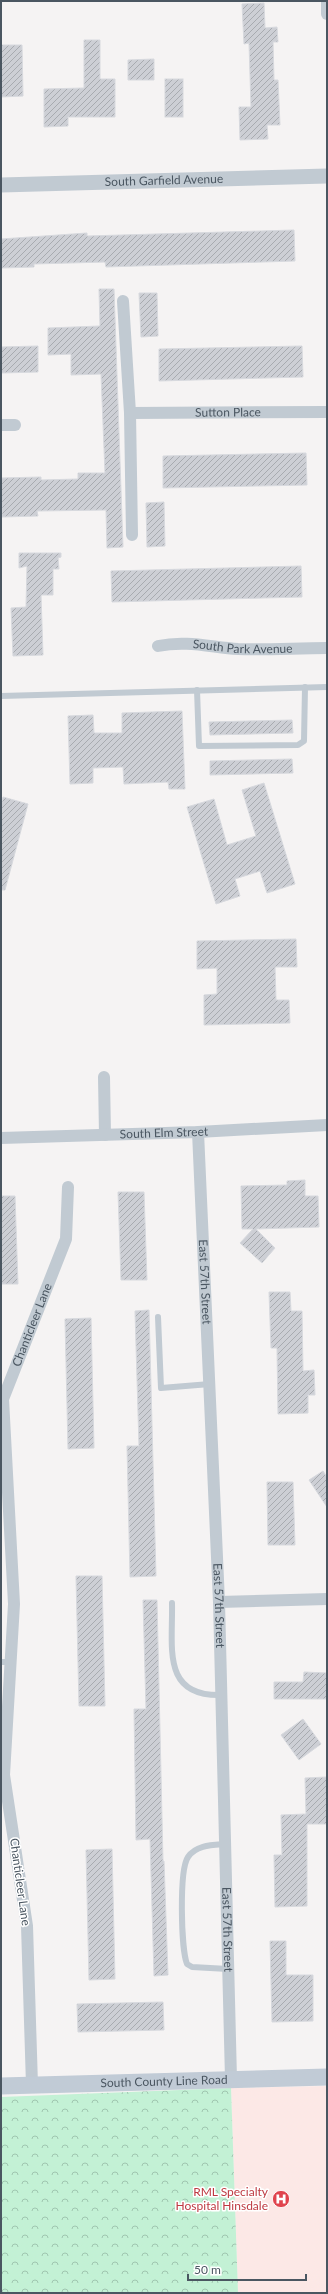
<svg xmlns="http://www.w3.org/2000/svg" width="328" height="2294" viewBox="0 0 328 2294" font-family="Lato,sans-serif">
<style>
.medical{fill:#fce8e6}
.forest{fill:url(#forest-crowns)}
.building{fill:url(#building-hatch);stroke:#d7d9de}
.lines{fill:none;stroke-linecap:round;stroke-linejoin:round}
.service{stroke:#c1cad2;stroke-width:6}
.minor{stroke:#c1cad2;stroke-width:12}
.tertiary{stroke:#c1cad2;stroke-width:15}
.secondary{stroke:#c1cbd6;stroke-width:17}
.labels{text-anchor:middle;stroke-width:3;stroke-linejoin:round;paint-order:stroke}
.street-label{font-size:12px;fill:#4a5661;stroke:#fff}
.health-label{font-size:12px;fill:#be3a42;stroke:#fff;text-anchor:end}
</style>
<defs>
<pattern id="forest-crowns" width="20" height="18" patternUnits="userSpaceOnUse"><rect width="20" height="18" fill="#c3f1d5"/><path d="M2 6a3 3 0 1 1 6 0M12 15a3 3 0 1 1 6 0" fill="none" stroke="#a0c6b0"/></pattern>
<pattern id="building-hatch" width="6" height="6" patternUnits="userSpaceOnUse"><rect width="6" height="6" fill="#cdcfd5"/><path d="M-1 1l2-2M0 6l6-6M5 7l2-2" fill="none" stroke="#a8abb0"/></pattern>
</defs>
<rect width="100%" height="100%" fill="#f5f3f3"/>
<!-- medical -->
<path class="medical" d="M 327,2086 L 327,2293 L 238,2293 L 231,2088 Z"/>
<!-- forest -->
<path class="forest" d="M 231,2088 L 238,2293 L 1,2293 L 1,2097 Z"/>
<!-- building -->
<g class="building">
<path d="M 264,3 L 265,28 L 277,27 L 278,42 L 273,42 L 274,80 L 278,80 L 280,125 L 267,125 L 268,139 L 240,140 L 239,107 L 251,107 L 249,43 L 244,44 L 242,4 Z"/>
<path d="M 84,40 L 100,40 L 100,79 L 115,79 L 115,117 L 68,117 L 68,126 L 44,127 L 44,89 L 84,88 Z"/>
<path d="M 1,45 L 22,45 L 23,96 L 1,97 Z"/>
<path d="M 154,59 L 154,80 L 128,80 L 128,60 Z"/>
<rect x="165" y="79" width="18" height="38"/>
<path d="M 294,230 L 295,261 L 106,267 L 105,262 L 34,264 L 34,267 L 1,268 L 1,239 L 87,233 L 87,236 Z"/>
<path d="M 99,289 L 114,289 L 123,547 L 107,548 L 106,510 L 37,511 L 38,516 L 2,517 L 1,478 L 41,477 L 41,480 L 78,479 L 78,473 L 105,473 L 101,374 L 71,375 L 71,354 L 48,355 L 48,328 L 100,326 Z"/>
<path d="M 139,293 L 157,293 L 158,336 L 141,337 Z"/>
<path d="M 38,346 L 38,372 L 1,373 L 1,347 Z"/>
<path d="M 302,346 L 303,377 L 159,381 L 159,349 Z"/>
<path d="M 306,453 L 307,485 L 163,488 L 163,456 Z"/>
<path d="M 164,502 L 165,546 L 147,547 L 146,503 Z"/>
<path d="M 19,553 L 61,553 L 61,557 L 58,558 L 59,569 L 53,569 L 53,595 L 41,595 L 43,655 L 13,656 L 11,608 L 26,607 L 27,566 L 19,568 Z"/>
<path d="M 301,566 L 302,597 L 112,602 L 111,571 Z"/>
<path d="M 182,711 L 185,789 L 169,789 L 168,782 L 124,784 L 123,767 L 93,768 L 93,783 L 70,784 L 68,716 L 93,715 L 94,733 L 122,733 L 122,713 Z"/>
<path d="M 292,720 L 293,733 L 210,735 L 209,722 Z"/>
<path d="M 292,759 L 293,773 L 210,775 L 210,761 Z"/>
<path d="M 264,783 L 295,884 L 267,893 L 260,871 L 235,879 L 240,896 L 216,904 L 187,807 L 214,799 L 227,845 L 256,836 L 242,790 Z"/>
<path d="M 3,797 L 28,804 L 5,890 L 1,890 L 1,806 Z"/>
<path d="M 296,939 L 297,967 L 275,967 L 276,1000 L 289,1000 L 290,1023 L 204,1025 L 204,995 L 217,994 L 217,968 L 197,969 L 197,941 Z"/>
<path d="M 305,1180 L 305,1196 L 318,1196 L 319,1227 L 256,1229 L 275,1248 L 262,1263 L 240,1243 L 253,1229 L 242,1229 L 241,1186 L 287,1185 L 287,1181 Z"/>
<path d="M 118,1192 L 144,1192 L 147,1280 L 121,1280 Z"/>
<path d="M 1,1196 L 15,1196 L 18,1284 L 1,1284 Z"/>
<path d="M 269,1292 L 290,1292 L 291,1311 L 302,1311 L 303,1371 L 314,1370 L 315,1395 L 308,1395 L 308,1413 L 278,1414 L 277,1348 L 271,1348 Z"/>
<path d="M 149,1310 L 156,1576 L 130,1577 L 127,1446 L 139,1446 L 135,1311 Z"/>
<path d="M 91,1318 L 94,1448 L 68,1449 L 65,1319 Z"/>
<path d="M 323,1471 L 327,1477 L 327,1507 L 309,1480 Z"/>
<path d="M 267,1482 L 293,1482 L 295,1545 L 268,1545 Z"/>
<path d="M 76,1576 L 102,1576 L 105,1706 L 79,1706 Z"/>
<path d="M 143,1600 L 157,1600 L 163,1861 L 164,1861 L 168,1975 L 154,1976 L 150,1839 L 136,1840 L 134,1709 L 146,1709 Z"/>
<path d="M 304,1672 L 327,1673 L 327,1699 L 274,1699 L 274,1682 L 303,1682 Z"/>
<path d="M 303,1719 L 321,1744 L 299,1760 L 281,1735 Z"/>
<path d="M 327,1777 L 327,1824 L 307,1824 L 307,1906 L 275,1907 L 274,1855 L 282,1855 L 281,1815 L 306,1814 L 305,1778 Z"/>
<path d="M 112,1849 L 115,1979 L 89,1980 L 86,1850 Z"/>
<path d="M 270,1941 L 286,1941 L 286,1975 L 313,1975 L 313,2021 L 272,2022 Z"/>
<path d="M 163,2002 L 164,2030 L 78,2032 L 77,2004 Z"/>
</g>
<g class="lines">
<!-- service -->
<g class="service">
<path d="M 197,690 L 199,746 L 298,745 L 304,741 L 305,687"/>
<path d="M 1,696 L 327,687"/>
<path d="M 158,1317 L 161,1388 L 210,1384"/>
<path d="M 172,1603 C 173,1647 161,1697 222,1695"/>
<path d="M 1,1662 L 11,1662"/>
<path d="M 225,1844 C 212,1845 196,1845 188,1857 C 179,1870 181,1949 187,1964 L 192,1967 L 228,1969"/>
</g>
<!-- minor -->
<g class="minor">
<path d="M 327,1 L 327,14"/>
<path d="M 123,301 L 130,413 L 132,535"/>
<path id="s1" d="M 130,413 L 327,412"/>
<path d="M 1,425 L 15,425"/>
<path id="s2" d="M 158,646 C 186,640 210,647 238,649 C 267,650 297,648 327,648"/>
<path d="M 104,1077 L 105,1135"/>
<path id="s3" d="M 198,1132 L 219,1602 L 231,2079"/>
<path id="s4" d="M 1,1138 L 198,1132 L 327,1125"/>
<path d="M 219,1602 L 327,1599"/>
<path id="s5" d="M 32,2085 L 27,1926 L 4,1775 L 14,1604 L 3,1399 L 66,1239 L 68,1187"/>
</g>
<!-- tertiary -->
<path class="tertiary" id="s6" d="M 1,185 L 327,176"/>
<!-- secondary -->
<path class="secondary" id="s7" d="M 1,2086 L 327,2077"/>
</g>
<!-- icons -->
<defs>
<symbol id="hospital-disc" viewBox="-11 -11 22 22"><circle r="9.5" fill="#e0444e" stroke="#fff"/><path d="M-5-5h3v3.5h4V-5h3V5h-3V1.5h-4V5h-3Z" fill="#fff"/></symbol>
</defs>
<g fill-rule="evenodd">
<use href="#hospital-disc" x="271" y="2189" width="20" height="20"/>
</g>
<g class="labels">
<!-- street labels -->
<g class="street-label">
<text dy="4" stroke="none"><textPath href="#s6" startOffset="163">South Garfield Avenue</textPath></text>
<text dy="4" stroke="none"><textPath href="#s1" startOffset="98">Sutton Place</textPath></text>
<text dy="4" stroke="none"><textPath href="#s2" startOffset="85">South Park Avenue</textPath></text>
<text dy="4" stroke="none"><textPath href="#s4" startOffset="163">South Elm Street</textPath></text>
<text dy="4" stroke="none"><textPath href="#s3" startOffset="150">East 57th Street</textPath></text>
<text dy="4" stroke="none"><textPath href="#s5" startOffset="768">Chanticleer Lane</textPath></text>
<text dy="4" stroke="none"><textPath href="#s3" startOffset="474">East 57th Street</textPath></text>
<text transform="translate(20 1882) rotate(82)" y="4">Chanticleer Lane</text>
<text dy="4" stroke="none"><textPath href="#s3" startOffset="798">East 57th Street</textPath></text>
<text dy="4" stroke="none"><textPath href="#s7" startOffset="163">South County Line Road</textPath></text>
</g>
<!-- health labels -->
<g class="health-label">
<text x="268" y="2196">RML Specialty<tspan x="268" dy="14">Hospital Hinsdale</tspan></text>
</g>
</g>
<!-- border -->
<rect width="328" height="2294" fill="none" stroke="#4a5661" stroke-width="4"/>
<!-- scale -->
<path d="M188 2274v6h118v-6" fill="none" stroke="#4a5661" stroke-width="2"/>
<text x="194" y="2274" font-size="12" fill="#4a5661" stroke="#ffffff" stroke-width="3" paint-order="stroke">50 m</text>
</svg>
